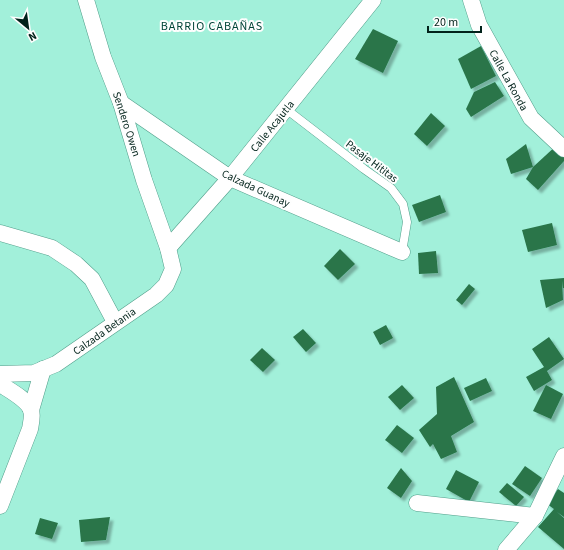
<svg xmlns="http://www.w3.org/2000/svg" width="564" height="550" viewBox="0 0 564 550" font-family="'Source Sans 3',sans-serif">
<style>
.building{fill:#29754a;filter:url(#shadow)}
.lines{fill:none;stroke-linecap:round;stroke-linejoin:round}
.lane-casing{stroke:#519e8a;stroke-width:9}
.street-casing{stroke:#519e8a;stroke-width:17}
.lane{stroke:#fff;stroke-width:8}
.street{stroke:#fff;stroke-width:16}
.labels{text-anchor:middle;stroke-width:4;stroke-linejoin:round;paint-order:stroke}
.street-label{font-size:11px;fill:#01221a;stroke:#fefefe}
.neighbourhood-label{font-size:12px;letter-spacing:1px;fill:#004437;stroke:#fefefe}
</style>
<defs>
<filter id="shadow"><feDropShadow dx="3.5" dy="3.5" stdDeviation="1" flood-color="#0004"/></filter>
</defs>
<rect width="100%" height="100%" fill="#a2f0da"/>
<!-- building -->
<g class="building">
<path d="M 373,29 L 398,41 L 383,73 L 355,59 Z"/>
<path d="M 481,46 L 496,76 L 471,89 L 458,59 Z"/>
<path d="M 495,82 L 504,96 L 471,117 L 466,109 L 474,92 Z"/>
<path d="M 431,113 L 445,126 L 427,146 L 414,134 Z"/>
<path d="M 526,144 L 533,167 L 511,174 L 506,159 Z"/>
<path d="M 558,144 L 564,150 L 564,161 L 538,190 L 526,179 L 533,167 Z"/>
<path d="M 440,195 L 446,212 L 419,222 L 412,205 Z"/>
<path d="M 552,223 L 557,245 L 528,252 L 522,230 Z"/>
<path d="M 340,249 L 355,264 L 338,280 L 324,266 Z"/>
<path d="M 436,251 L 438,273 L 419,274 L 418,253 Z"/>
<path d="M 564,278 L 564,288 L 563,288 L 562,281 L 563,300 L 546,308 L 540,280 Z"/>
<path d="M 469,284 L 475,289 L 462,305 L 456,300 Z"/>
<path d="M 386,325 L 393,338 L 380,345 L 373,332 Z"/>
<path d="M 303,329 L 316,343 L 306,352 L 293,337 Z"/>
<path d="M 549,337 L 564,359 L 547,371 L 552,380 L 534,391 L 526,377 L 544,367 L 532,349 Z"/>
<path d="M 262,348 L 275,360 L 263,372 L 250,360 Z"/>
<path d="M 454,377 L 474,422 L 451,436 L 457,452 L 441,459 L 433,444 L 430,447 L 419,430 L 437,414 L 436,387 Z"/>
<path d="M 486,378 L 492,391 L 470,401 L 464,388 Z"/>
<path d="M 402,385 L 414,398 L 400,410 L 388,397 Z"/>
<path d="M 546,385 L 563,394 L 551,419 L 533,411 Z"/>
<path d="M 397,425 L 414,438 L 402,453 L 385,440 Z"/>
<path d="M 525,466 L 542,478 L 530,496 L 512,484 Z"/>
<path d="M 401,468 L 412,481 L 401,498 L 387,488 Z"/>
<path d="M 456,470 L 479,482 L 469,502 L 446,489 Z"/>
<path d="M 507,483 L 524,497 L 516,506 L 499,492 Z"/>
<path d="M 558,489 L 564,493 L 564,517 L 557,512 L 564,518 L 564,549 L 538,527 L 554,509 L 547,504 Z"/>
<path d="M 110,517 L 106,540 L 81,542 L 79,520 Z"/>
<path d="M 40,518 L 58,523 L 52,539 L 35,534 Z"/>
</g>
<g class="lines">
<defs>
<path id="lane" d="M 286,109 L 364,169 L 391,188 L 403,204 L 407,222 L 402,252"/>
<g id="street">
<path d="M 471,0 L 479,25 L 531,118 L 564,149"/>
<path d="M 121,103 L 230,178 L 402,252"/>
<path d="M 0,233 L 52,248 L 76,264 L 92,279 L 115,322"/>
<path d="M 168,248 L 230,178 L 373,0"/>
<path d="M 0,374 L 34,373 L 56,364 L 156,295 L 166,285 L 173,269 L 168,248 L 144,180 L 121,103 L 103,57 L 86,0"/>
<path d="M 0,384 C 9,390 28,400 31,410 C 33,416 31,423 30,429 L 0,506"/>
<path d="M 31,410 L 43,369"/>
<path d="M 417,503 L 535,516"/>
<path d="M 506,550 L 535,516 L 564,456"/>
</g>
</defs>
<!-- lane casing -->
<use href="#lane" class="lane-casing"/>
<!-- street casing -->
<use href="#street" class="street-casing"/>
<!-- lane -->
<use href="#lane" class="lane"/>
<!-- street -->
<use href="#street" class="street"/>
</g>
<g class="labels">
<!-- street labels -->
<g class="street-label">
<text transform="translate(509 80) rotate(61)" y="4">Calle La Ronda</text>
<text transform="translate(127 124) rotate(72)" y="4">Sendero Owen</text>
<text transform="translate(272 126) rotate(-51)" y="4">Calle Acajutla</text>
<text transform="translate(372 161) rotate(37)" y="4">Pasaje Hititas</text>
<text transform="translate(256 188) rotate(25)" y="4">Calzada Guanay</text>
<text transform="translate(104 331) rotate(-35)" y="4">Calzada Betania</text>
</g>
<!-- neighbourhood labels -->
<g class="neighbourhood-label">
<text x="212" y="30">BARRIO CABAÑAS</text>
</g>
</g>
<!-- north arrow -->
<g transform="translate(28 28) rotate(151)" stroke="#fefefe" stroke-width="3" paint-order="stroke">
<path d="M0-3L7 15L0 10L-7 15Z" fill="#01221a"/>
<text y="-6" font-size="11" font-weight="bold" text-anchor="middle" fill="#01221a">N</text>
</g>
<!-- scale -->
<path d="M428 26v6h53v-6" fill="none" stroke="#01221a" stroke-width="2"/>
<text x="434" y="26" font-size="12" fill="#01221a" stroke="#fefefe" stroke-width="3" paint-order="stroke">20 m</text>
</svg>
